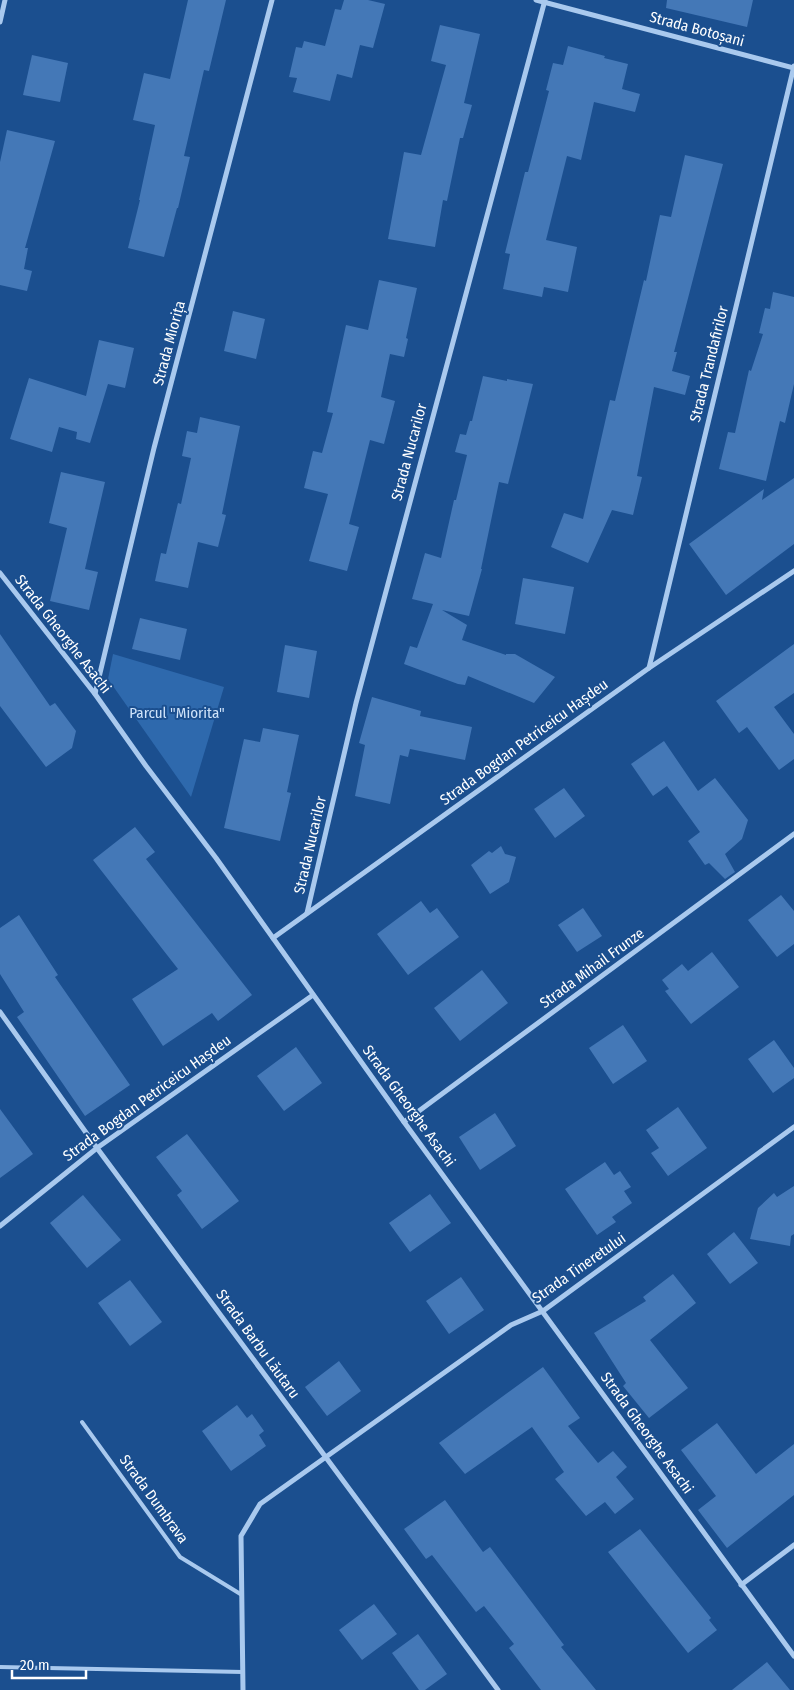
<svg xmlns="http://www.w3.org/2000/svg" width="794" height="1690" viewBox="0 0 794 1690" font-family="'Fira Sans Condensed',sans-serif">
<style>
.green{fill:#2e69ad}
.building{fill:#4478b7}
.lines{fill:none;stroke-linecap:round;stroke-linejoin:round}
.lane{stroke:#a9c9ee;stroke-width:4}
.street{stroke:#a9c9ee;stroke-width:5}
.labels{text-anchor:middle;stroke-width:4;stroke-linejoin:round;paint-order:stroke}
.street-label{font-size:15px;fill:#fff;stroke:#1b4f8f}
.park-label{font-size:15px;fill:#cfe3fa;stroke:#1b4f8f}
</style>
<rect width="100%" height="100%" fill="#1b4f8f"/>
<!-- green -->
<path class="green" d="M 113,654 L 224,687 L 191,797 L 108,679 Z"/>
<!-- building -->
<g class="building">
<path d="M 188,0 L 226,0 L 209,71 L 204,70 L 184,156 L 190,157 L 178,208 L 177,208 L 164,257 L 128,248 L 140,200 L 139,200 L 155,125 L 133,120 L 144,73 L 170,79 Z"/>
<path d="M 344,0 L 368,0 L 385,4 L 373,48 L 360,45 L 352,78 L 337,74 L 330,101 L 293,92 L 297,78 L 289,77 L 296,47 L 302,48 L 304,41 L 325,46 L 335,9 L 341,10 Z"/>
<path d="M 667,0 L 753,0 L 747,27 L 666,8 Z"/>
<path d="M 440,25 L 480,34 L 464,103 L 472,105 L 463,138 L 460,138 L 447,201 L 443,200 L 435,247 L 388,239 L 404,152 L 421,155 L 446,65 L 431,61 Z"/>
<path d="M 568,46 L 605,56 L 604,58 L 628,64 L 622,89 L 640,94 L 635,112 L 594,102 L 581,160 L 567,156 L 546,240 L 577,247 L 568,292 L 544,287 L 542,297 L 503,289 L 510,254 L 505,253 L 525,172 L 528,172 L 549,91 L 546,90 L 553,63 L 563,65 Z"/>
<path d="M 32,55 L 68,63 L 60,102 L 23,95 Z"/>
<path d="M 7,130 L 55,141 L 25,248 L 28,248 L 24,269 L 32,271 L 27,291 L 0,285 L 0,162 Z"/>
<path d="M 685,155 L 723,164 L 674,352 L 677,352 L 672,371 L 690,376 L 685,395 L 654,387 L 637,476 L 642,477 L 633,515 L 612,510 L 588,563 L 551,547 L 564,513 L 583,519 L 610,400 L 615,401 L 644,280 L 646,281 L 660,215 L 671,217 Z"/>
<path d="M 379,280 L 417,288 L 406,338 L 408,339 L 404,357 L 390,354 L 381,397 L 395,401 L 384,444 L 370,440 L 349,524 L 359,527 L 347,571 L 309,561 L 328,494 L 304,488 L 313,451 L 322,453 L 333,413 L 327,412 L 346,325 L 368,330 Z"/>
<path d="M 773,292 L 794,297 L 794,384 L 785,423 L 780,421 L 766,481 L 719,469 L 728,432 L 735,433 L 749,370 L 751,371 L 763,334 L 759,333 L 765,308 L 770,309 Z"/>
<path d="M 233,311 L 265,319 L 256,359 L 224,351 Z"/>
<path d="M 99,340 L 134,348 L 125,388 L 108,384 L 90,443 L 76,439 L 77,432 L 59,427 L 52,452 L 10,439 L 29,378 L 86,396 Z"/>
<path d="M 483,376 L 507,381 L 507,379 L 533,384 L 508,484 L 499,482 L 481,569 L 482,569 L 469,616 L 442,610 L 467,625 L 462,640 L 506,655 L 506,654 L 515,654 L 555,677 L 534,703 L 468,676 L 465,685 L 458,684 L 404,664 L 410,646 L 417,648 L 433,604 L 412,599 L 425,553 L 441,558 L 454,500 L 456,500 L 467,455 L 455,452 L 460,434 L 466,435 L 470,421 L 472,421 Z"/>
<path d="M 200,417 L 240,426 L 222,514 L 226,515 L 218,547 L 198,542 L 188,588 L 155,581 L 161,553 L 166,554 L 178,503 L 181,504 L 191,458 L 182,456 L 187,431 L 197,433 Z"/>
<path d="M 61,472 L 105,482 L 85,569 L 98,572 L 89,610 L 50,601 L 67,528 L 49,523 Z"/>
<path d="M 794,478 L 794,544 L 726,595 L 689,544 L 764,489 L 762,500 Z"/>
<path d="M 523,578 L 574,587 L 565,634 L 515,624 Z"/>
<path d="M 140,618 L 187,629 L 180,660 L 132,649 Z"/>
<path d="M 0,634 L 50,706 L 55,703 L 76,731 L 72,748 L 46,767 L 0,706 Z"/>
<path d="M 794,644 L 794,693 L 774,707 L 794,734 L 794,759 L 779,770 L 747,727 L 739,733 L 716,701 Z"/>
<path d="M 285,645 L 317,651 L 309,698 L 277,692 Z"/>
<path d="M 372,697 L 421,711 L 420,716 L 472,727 L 465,760 L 410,749 L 408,757 L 400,755 L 390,804 L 355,796 L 365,745 L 359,743 Z"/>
<path d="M 263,728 L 299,735 L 287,792 L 291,793 L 280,841 L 224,828 L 244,739 L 260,742 Z"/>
<path d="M 664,741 L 698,791 L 715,778 L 748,820 L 742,839 L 725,854 L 735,872 L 725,879 L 709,863 L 705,865 L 688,841 L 700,832 L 667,786 L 653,796 L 631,764 Z"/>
<path d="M 564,788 L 585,816 L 555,838 L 534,809 Z"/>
<path d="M 135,827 L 155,852 L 146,859 L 252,995 L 218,1021 L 212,1013 L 163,1046 L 132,999 L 178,969 L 93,860 Z"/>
<path d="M 501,846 L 505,854 L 516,857 L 509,882 L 490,894 L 471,865 L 489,851 L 492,853 Z"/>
<path d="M 781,895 L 794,911 L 794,944 L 777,957 L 748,920 Z"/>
<path d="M 421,901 L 430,913 L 437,908 L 459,937 L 408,975 L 377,934 Z"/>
<path d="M 583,908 L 602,936 L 577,952 L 558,925 Z"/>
<path d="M 19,915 L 58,975 L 55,977 L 130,1085 L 85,1116 L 17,1017 L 24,1012 L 0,974 L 0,928 Z"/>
<path d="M 712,952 L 739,987 L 691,1024 L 665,991 L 669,989 L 662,980 L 682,964 L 688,971 Z"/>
<path d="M 482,970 L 508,1003 L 460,1041 L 434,1008 Z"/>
<path d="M 623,1025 L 647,1061 L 613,1084 L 589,1048 Z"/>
<path d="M 774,1040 L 794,1068 L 794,1078 L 773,1093 L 748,1059 Z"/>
<path d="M 296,1047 L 322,1083 L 284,1111 L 257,1076 Z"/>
<path d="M 678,1107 L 707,1148 L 668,1176 L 651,1153 L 659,1148 L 646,1130 Z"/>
<path d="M 0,1109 L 33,1154 L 0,1178 Z"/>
<path d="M 495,1113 L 516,1146 L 480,1170 L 459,1137 Z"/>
<path d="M 187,1134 L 239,1201 L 202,1229 L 177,1195 L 182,1191 L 156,1157 Z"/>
<path d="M 605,1162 L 614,1175 L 620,1171 L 631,1187 L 624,1191 L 632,1203 L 612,1217 L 616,1222 L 597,1235 L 565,1189 Z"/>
<path d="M 794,1186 L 794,1234 L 791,1236 L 790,1246 L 750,1239 L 758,1208 L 774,1193 L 777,1197 Z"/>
<path d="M 430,1194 L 451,1223 L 410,1252 L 389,1223 Z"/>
<path d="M 83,1195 L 121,1240 L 87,1268 L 50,1223 Z"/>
<path d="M 734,1232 L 758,1263 L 730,1284 L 707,1254 Z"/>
<path d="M 673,1274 L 696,1303 L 650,1340 L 688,1388 L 649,1418 L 623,1386 L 626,1383 L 594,1333 L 646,1301 L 643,1297 Z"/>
<path d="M 461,1277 L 484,1310 L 449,1334 L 426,1301 Z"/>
<path d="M 130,1280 L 162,1322 L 130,1346 L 98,1303 Z"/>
<path d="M 339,1361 L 361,1391 L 327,1416 L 305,1387 Z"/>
<path d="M 543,1367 L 580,1418 L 568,1426 L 598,1463 L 613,1451 L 627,1467 L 616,1477 L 634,1499 L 615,1514 L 605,1502 L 586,1516 L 555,1479 L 564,1472 L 532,1427 L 465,1474 L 439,1443 Z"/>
<path d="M 237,1405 L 247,1418 L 252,1414 L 264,1431 L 259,1435 L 266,1446 L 231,1471 L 202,1431 Z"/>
<path d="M 717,1423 L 756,1474 L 794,1444 L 794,1495 L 727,1548 L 698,1510 L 716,1496 L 681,1450 Z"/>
<path d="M 445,1500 L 483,1552 L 490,1547 L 564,1645 L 561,1647 L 596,1690 L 541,1690 L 509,1648 L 514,1644 L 484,1606 L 476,1612 L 432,1555 L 426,1559 L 404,1529 Z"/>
<path d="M 640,1529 L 711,1618 L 709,1620 L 717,1630 L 688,1653 L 608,1552 Z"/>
<path d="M 374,1604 L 397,1634 L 362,1660 L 339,1630 Z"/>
<path d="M 418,1634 L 447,1674 L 425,1690 L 419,1690 L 392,1653 Z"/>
<path d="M 767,1662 L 790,1690 L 732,1690 Z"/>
</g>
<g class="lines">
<!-- lane -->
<g class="lane">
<path d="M 82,1422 L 180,1557 L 242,1595"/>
<path d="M 0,1667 L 243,1672"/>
</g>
<!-- street -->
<g class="street">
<path d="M 536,0 L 794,68"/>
<path d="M 0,22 L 5,0"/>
<path d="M 0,573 L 95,694 L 146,766 L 216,858 L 404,1122 L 794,1656"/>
<path d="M 649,668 L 794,66"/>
<path d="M 95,694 L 154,448 L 272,0"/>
<path d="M 307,913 L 356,703 L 545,0"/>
<path d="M 273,938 L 649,668 L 794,571"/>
<path d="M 0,1012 L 97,1148 L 498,1690"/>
<path d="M 404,1122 L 794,834"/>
<path d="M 0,1226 L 97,1148 L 313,995"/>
<path d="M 741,1585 L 794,1545"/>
<path d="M 243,1690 L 241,1536 L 260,1504 L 511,1325 L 543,1311 L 794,1127"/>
</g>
</g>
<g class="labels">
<!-- street labels -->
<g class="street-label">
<text transform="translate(697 29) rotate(15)" y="5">Strada Botoșani</text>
<text transform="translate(169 343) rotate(-75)" y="5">Strada Miorița</text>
<text transform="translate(709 364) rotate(-76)" y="5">Strada Trandafirilor</text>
<text transform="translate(409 452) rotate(-75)" y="5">Strada Nucarilor</text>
<text transform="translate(63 634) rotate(52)" y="5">Strada Gheorghe Asachi</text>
<text transform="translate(524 742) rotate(-36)" y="5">Strada Bogdan Petriceicu Hașdeu</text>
<text transform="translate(310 845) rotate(-77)" y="5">Strada Nucarilor</text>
<text transform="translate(592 968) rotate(-36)" y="5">Strada Mihail Frunze</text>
<text transform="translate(147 1098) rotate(-36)" y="5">Strada Bogdan Petriceicu Hașdeu</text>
<text transform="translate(409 1106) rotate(54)" y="5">Strada Gheorghe Asachi</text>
<text transform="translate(579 1268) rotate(-35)" y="5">Strada Tineretului</text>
<text transform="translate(258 1344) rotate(54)" y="5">Strada Barbu Lăutaru</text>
<text transform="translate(647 1433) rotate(54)" y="5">Strada Gheorghe Asachi</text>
<text transform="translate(154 1499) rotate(54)" y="5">Strada Dumbrava</text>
</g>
<!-- park labels -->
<g class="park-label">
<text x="177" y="718">Parcul "Miorita"</text>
</g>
</g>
<!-- scale -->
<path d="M12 1670v8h74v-8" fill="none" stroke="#ffffff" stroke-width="2.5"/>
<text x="20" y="1670" font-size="15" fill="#ffffff" stroke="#1b4f8f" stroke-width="4" paint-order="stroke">20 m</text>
</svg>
